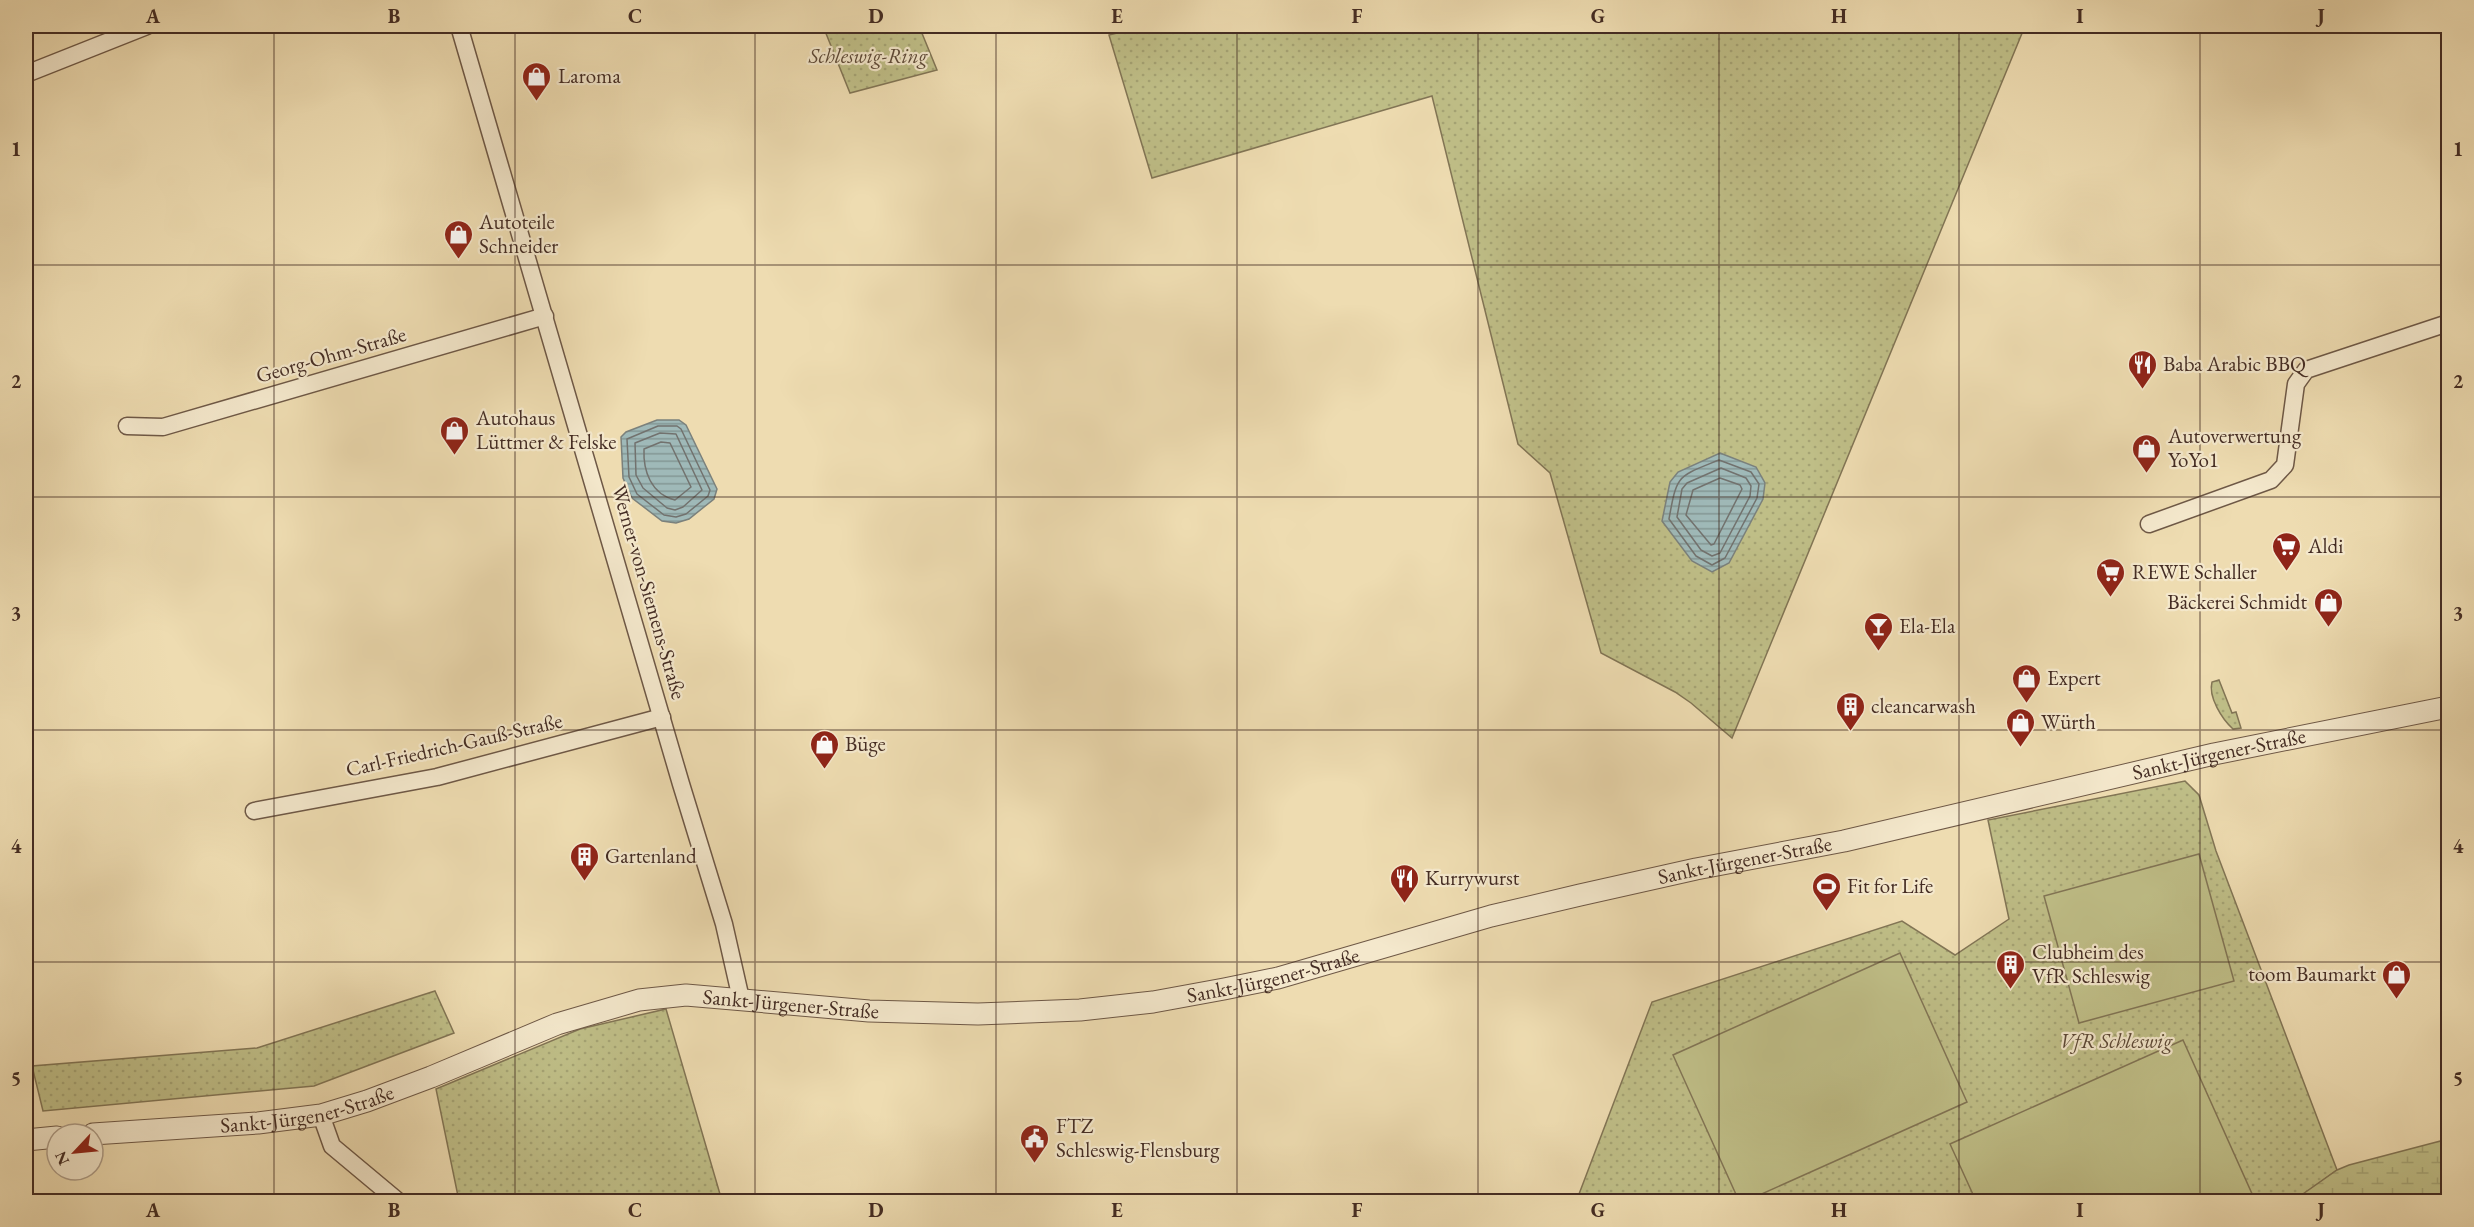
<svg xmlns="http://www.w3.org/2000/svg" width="2474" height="1227" viewBox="0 0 2474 1227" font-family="'EB Garamond',serif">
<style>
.green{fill:url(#green-dots);stroke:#827555;stroke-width:1.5}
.wetland{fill:url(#wetland-marsh);stroke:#827555;stroke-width:1.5}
.pitch{fill:#bfbe87;stroke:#827555;stroke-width:1.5}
.water{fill:url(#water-rules);stroke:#7b817c;stroke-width:1.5}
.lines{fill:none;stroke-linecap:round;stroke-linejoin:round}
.shore{stroke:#72726e;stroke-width:1.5}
.stream{stroke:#7b817c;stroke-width:4.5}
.minor-casing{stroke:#6e5846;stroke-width:19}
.tertiary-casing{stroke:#6e5846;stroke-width:23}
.minor{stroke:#f4e8cc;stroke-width:16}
.tertiary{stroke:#f4e8cc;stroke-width:21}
.grid{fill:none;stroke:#442c23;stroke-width:1.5;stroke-opacity:0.55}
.labels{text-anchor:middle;stroke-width:4.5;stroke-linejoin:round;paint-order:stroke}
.park-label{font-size:21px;font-style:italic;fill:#5d4937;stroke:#f4e8cc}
.poi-label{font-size:21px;fill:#442c23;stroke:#f4e8cc;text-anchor:start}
.street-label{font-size:21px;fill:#442c23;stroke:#f4e8cc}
.neatline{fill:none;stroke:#442c23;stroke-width:2}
.grid-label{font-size:20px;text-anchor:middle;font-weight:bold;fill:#442c23}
</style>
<defs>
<pattern id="green-dots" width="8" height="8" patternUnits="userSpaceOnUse" patternTransform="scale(1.5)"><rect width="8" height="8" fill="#bfbe87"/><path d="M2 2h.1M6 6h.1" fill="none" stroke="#a5a374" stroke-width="1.8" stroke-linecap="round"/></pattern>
<pattern id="wetland-marsh" width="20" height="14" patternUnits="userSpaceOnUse" patternTransform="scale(1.5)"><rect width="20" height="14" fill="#bfbe87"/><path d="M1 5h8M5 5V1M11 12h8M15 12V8" fill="none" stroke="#a5a374"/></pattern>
<pattern id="water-rules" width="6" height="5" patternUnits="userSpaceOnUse" patternTransform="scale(1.5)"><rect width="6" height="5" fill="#9fb9b8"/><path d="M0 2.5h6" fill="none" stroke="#839795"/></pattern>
</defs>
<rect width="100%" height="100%" fill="#eedcb1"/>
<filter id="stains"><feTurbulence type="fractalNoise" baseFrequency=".00333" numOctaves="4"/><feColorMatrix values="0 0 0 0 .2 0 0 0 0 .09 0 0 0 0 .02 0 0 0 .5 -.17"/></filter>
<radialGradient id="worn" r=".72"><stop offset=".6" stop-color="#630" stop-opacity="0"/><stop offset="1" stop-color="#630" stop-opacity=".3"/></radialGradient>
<!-- green -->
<g class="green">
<path d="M 823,26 L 919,26 L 937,70 L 850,93 Z"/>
<path d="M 1145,26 L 2025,26 L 1732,738 L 1691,703 L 1675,692 L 1601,653 L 1550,473 L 1518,444 L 1432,96 L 1152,178 L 1109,35 Z"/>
<path d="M 2219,680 L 2232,713 L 2236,712 L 2241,728 L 2233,729 C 2222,719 2208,697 2212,682 Z"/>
<path d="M 2185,781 L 2199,795 L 2216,851 L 2337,1170 L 2293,1202 L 1576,1202 L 1652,1002 L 1902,921 L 1955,955 L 2009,919 L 1988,820 Z"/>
<path d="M 435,991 L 454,1033 L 314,1086 L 43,1111 L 32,1066 L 257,1048 Z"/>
<path d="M 666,1009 L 722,1201 L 459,1201 L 436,1089 L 580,1029 Z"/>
</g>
<!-- wetland -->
<path class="wetland" d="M 2448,1139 L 2448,1201 L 2293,1201 L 2337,1170 L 2349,1165 Z"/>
<!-- pitch -->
<g class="pitch">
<path d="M 2199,854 L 2234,981 L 2079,1023 L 2044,896 Z"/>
<path d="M 1900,953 L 1967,1102 L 1746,1201 L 1739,1201 L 1673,1055 Z"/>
<path d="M 2183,1040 L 2253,1196 L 2240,1202 L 1976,1201 L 1950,1144 Z"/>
</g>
<!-- water -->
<g class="water">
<path d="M 657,420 L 679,420 L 686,425 L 717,489 L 714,499 L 689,519 L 676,523 L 662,521 L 632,498 L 623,478 L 621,437 L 626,432 Z"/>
<path d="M 1720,453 L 1756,467 L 1765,483 L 1763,499 L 1729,563 L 1712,572 L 1692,561 L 1662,521 L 1670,482 L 1678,472 Z"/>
</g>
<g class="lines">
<!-- shore -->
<g class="shore">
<path d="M 658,426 L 677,426 L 681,429 L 710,490 L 708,496 L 686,514 L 676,517 L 664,515 L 637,494 L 629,477 L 627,439 Z"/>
<path d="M 660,433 L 676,434 L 702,490 L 683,507 L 675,510 L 667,508 L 643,488 L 636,475 L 635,443 Z"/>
<path d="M 661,442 L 670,443 L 691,487 L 675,500 C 651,494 643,471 644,449 Z"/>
<path d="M 1719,460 L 1751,472 L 1759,484 L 1757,498 L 1725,558 L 1712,565 L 1696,556 L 1669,519 C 1677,474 1677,477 1719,460 Z"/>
<path d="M 1721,468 L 1746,478 L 1751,486 L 1750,496 L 1720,553 L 1712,556 L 1701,550 L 1677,517 L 1682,489 L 1687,483 Z"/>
<path d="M 1720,478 L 1740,485 L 1742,489 L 1714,544 L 1711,545 L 1686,515 L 1693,490 Z"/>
</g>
<!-- stream -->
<path class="stream" d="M 2342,1202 L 2346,1199 L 2356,1202"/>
<defs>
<g id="minor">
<path d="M 459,26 L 681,784 L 724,924 L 741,999"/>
<path d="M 26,74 L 147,26"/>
<path d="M 127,426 L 163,427 L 545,316"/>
<path d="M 2149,524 L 2271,480 L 2285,465 L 2296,384 L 2306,370 L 2448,323"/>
<path d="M 254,811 L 437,777 L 662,717"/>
<path d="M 321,1115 L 332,1146 L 399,1202"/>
</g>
<g id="tertiary">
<path id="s1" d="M 93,1134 L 258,1123 L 321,1115 L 367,1101 L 431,1077 L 557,1024 L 639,1000 L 686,995 L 869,1011 L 978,1014 L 1080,1010 L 1153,1002 L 1224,989 L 1278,978 L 1491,916 L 1580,895 L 1696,869 L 1844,841 L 2214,754 L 2448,707"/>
<path d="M 26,1140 L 57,1137"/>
</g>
</defs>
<!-- minor casing -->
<use href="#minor" class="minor-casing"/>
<!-- tertiary casing -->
<use href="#tertiary" class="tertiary-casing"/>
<!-- minor -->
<use href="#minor" class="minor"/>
<!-- tertiary -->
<use href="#tertiary" class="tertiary"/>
</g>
<!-- grid -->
<path class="grid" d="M 274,26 L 274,1202M 515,26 L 515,1202M 755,26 L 755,1202M 996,26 L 996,1202M 1237,26 L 1237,1202M 1478,26 L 1478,1202M 1719,26 L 1719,1202M 1959,26 L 1959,1202M 2200,26 L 2200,1202M 26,265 L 2448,265M 26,497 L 2448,497M 26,730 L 2448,730M 26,962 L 2448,962"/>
<!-- icons -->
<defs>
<symbol id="shop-pin" viewBox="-11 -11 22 30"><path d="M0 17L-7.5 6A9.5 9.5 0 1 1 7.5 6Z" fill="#8f2418" stroke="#f4e8cc"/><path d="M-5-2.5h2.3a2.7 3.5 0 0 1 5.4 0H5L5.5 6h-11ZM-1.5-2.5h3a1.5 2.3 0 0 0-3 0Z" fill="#fff"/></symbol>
<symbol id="restaurant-pin" viewBox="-11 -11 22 30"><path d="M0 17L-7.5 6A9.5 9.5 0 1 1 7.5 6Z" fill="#8f2418" stroke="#f4e8cc"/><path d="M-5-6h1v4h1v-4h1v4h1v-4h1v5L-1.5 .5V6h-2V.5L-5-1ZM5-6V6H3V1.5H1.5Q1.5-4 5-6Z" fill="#fff"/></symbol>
<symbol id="supermarket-pin" viewBox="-11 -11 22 30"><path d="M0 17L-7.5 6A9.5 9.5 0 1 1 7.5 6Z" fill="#8f2418" stroke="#f4e8cc"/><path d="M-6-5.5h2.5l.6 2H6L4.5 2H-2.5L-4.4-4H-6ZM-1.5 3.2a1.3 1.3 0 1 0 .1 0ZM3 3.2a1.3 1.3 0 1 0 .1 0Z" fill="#fff"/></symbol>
<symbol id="bar-pin" viewBox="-11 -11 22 30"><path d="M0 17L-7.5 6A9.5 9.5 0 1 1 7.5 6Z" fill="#8f2418" stroke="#f4e8cc"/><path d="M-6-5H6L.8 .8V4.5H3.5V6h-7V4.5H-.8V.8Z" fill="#fff"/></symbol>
<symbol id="building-pin" viewBox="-11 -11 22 30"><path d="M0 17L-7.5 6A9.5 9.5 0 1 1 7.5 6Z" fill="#8f2418" stroke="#f4e8cc"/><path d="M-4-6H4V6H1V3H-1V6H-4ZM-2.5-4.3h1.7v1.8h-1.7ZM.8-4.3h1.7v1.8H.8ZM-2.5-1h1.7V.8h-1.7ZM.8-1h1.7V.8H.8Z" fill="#fff"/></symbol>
<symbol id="stadium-pin" viewBox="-11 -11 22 30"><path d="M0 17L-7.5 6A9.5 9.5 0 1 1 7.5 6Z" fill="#8f2418" stroke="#f4e8cc"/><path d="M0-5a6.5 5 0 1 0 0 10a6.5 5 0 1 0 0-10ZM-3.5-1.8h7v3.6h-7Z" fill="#fff"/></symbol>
<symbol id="civic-pin" viewBox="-11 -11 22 30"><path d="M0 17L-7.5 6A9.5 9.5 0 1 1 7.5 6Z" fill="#8f2418" stroke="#f4e8cc"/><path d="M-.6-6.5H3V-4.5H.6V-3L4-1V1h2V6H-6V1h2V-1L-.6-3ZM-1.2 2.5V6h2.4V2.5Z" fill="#fff"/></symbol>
</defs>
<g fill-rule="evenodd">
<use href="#shop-pin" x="520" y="60" width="33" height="45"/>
<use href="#shop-pin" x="442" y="218" width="33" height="45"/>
<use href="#restaurant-pin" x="2126" y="348" width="33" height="45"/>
<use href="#shop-pin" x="438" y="414" width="33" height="45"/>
<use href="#shop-pin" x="2130" y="432" width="33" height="45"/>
<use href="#supermarket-pin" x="2270" y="530" width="33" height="45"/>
<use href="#supermarket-pin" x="2094" y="556" width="33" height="45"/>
<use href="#shop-pin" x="2312" y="586" width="33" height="45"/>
<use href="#bar-pin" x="1862" y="610" width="33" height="45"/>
<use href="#shop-pin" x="2010" y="662" width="33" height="45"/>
<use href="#building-pin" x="1834" y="690" width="33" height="45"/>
<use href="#shop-pin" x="2004" y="706" width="33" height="45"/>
<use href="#shop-pin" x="808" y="728" width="33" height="45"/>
<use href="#building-pin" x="568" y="840" width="33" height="45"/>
<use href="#restaurant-pin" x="1388" y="862" width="33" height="45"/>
<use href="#stadium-pin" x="1810" y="870" width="33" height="45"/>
<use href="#building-pin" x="1994" y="948" width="33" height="45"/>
<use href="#shop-pin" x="2380" y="958" width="33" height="45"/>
<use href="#civic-pin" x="1018" y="1122" width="33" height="45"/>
</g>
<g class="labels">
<!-- park labels -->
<g class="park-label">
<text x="868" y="63">Schleswig-Ring</text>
<text x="2116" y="1048">VfR Schleswig</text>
</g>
<!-- poi labels -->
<g class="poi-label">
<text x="558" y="83">Laroma</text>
<text x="479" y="229">Autoteile<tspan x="479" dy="24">Schneider</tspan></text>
<text x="2163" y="371">Baba Arabic BBQ</text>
<text x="476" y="425">Autohaus<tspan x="476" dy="24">Lüttmer &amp; Felske</tspan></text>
<text x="2168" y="443">Autoverwertung<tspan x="2168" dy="24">YoYo1</tspan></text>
<text x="2308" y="553">Aldi</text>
<text x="2132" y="579">REWE Schaller</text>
<text x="2307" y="609" text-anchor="end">Bäckerei Schmidt</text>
<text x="1899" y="633">Ela-Ela</text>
<text x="2047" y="685">Expert</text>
<text x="1871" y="713">cleancarwash</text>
<text x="2041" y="729">Würth</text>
<text x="845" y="751">Büge</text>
<text x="605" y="863">Gartenland</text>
<text x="1425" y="885">Kurrywurst</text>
<text x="1847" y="893">Fit for Life</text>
<text x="2032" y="959">Clubheim des<tspan x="2032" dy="24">VfR Schleswig</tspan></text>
<text x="2376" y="981" text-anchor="end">toom Baumarkt</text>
<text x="1056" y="1133">FTZ<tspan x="1056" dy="24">Schleswig-Flensburg</tspan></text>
</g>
<!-- street labels -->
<g class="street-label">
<text transform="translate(331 355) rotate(-16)" y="7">Georg-Ohm-Straße</text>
<text transform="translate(649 592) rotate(74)" y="7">Werner-von-Siemens-Straße</text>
<text transform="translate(454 745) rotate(-13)" y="7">Carl-Friedrich-Gauß-Straße</text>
<text dy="7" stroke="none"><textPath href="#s1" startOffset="2178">Sankt-Jürgener-Straße</textPath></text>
<text dy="7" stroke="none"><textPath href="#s1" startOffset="1692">Sankt-Jürgener-Straße</textPath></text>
<text dy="7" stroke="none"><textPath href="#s1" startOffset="1206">Sankt-Jürgener-Straße</textPath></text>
<text dy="7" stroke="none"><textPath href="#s1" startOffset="720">Sankt-Jürgener-Straße</textPath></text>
<text dy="7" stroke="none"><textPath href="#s1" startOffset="216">Sankt-Jürgener-Straße</textPath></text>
</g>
</g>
<!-- margin -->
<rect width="2474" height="1227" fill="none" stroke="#eedcb1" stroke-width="66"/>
<!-- north arrow -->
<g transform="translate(75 1152) rotate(244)"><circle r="28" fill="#f4e8cc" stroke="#ae9d88" stroke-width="1.5"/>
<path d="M0-4.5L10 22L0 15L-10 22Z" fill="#8f2418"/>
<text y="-9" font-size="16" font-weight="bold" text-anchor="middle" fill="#442c23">N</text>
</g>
<rect x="33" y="33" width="2408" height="1161" class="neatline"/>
<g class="grid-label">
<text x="153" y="23">A</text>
<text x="394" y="23">B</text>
<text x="635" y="23">C</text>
<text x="876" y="23">D</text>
<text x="1117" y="23">E</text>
<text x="1357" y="23">F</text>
<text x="1598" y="23">G</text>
<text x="1839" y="23">H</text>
<text x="2080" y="23">I</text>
<text x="2321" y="23">J</text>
<text x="16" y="156">1</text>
<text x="2458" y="156">1</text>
<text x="16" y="388">2</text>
<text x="2458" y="388">2</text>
<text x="16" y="620">3</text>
<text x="2458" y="620">3</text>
<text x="16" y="853">4</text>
<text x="2458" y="853">4</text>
<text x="16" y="1085">5</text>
<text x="2458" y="1085">5</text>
<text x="153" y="1217">A</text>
<text x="394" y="1217">B</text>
<text x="635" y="1217">C</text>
<text x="876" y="1217">D</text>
<text x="1117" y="1217">E</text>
<text x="1357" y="1217">F</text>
<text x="1598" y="1217">G</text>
<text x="1839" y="1217">H</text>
<text x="2080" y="1217">I</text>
<text x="2321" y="1217">J</text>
</g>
<rect width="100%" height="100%" filter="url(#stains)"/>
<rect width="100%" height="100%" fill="url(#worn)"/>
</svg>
